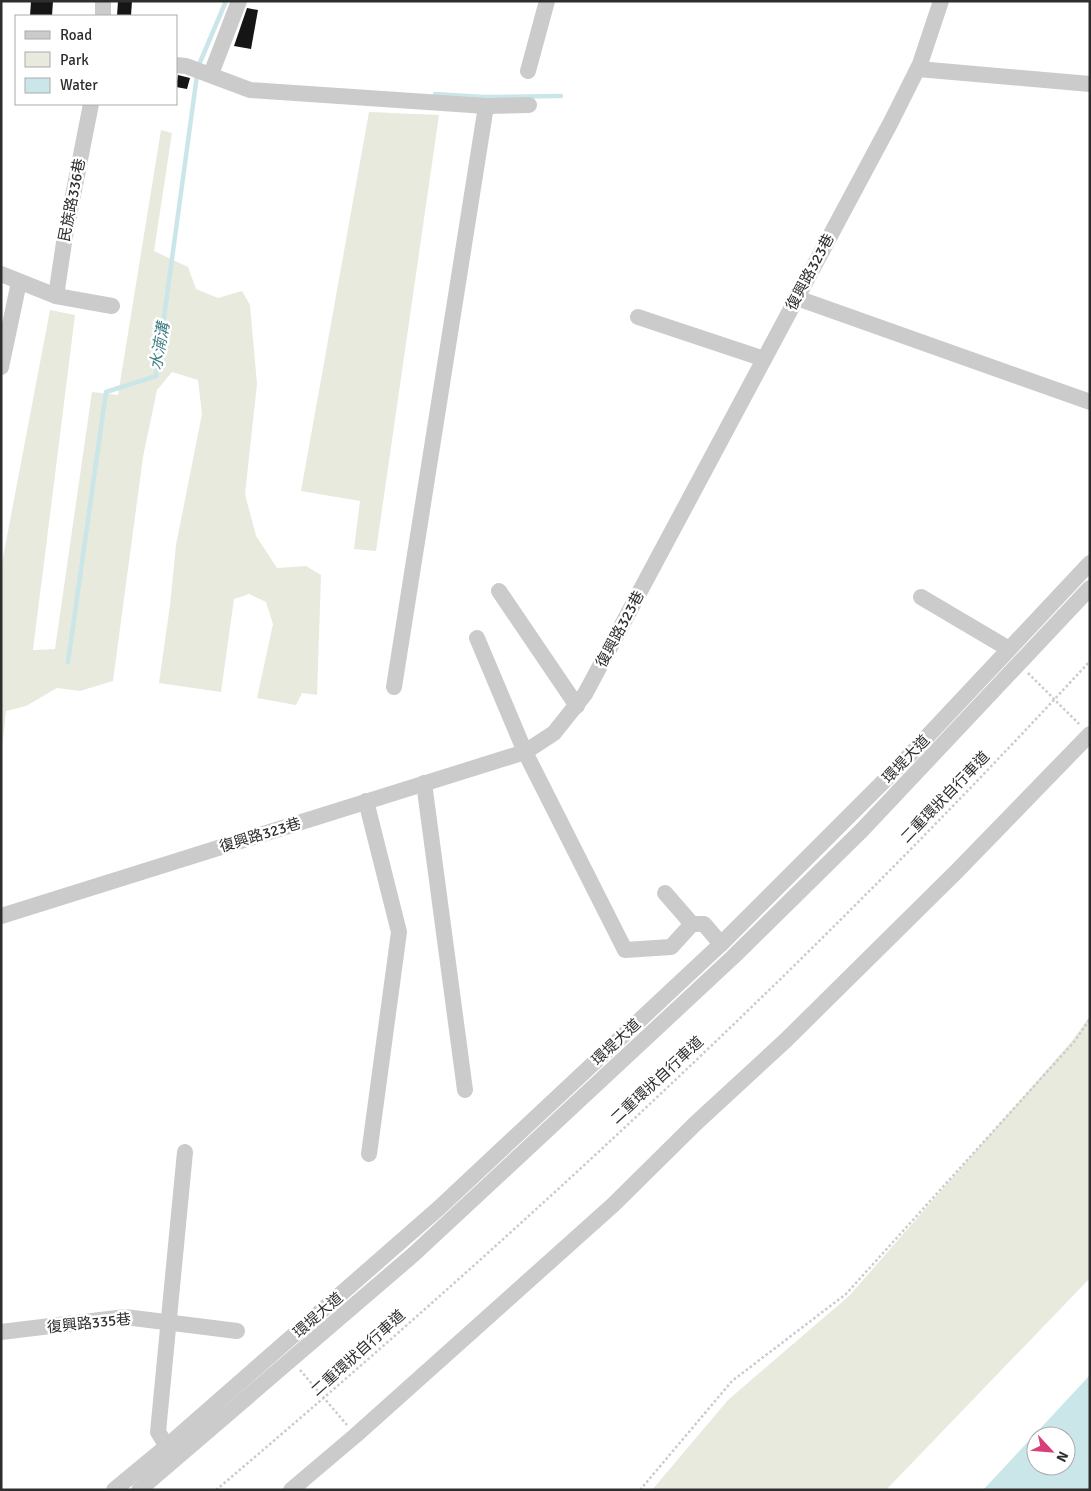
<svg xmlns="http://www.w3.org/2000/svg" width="1091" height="1491" viewBox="0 0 1091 1491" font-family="Signika,'Noto Sans TC',sans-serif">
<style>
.green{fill:#e8eadd}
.water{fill:#cbe6e9;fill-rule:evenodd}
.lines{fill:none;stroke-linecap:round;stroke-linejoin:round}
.stream{stroke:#cbe6e9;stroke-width:4.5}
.building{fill:#151515}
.path{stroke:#cbcbcb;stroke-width:2.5;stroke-dasharray:2.5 2.5;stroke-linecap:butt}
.minor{stroke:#cbcbcb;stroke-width:16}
.labels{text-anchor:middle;stroke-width:5;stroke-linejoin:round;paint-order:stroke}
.street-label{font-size:15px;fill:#2e2e2e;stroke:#fff}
.water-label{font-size:16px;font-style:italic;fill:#407e84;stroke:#fff}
</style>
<rect width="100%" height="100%" fill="#fff"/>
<!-- green -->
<g class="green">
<path d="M 369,112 L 439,115 L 376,551 L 354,549 L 360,501 L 301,491 Z"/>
<path d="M 161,130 L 172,133 L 154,251 L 188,267 L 196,289 L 218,298 L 242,291 L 250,305 L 257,384 L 245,494 L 256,536 L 277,568 L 306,566 L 321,575 L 317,695 L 302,693 L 296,705 L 257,698 L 273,624 L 266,602 L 249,594 L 234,599 L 221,692 L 159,683 L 170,605 L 176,545 L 202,414 L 198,380 L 172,372 L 157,390 L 143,457 L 113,681 L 80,691 L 57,688 L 26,706 L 6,711 L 1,756 L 1,568 L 50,310 L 75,315 L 33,650 L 55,649 L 92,392 L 118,395 Z"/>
<path d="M 1090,1016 L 1090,1278 L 886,1490 L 652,1490 L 728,1400 L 849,1296 L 1072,1041 Z"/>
</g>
<!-- water -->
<path class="water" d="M 1090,1375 L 1090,1490 L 983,1490 ZM 1036,1436 L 1066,1436 L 1066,1466 L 1036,1466 Z"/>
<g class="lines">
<!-- stream -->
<g class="stream">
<path d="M 198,67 L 226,1"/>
<path d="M 435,94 L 483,97 L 561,96"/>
<path d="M 68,662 L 106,392 L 156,376 L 197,75"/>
</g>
</g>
<!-- building -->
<g class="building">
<path d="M 31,1 L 53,1 L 52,16 L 30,16 Z"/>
<path d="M 118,1 L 132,1 L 131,16 L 117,16 Z"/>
<path d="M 247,8 L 258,10 L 251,49 L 234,46 Z"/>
<path d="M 178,75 L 190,78 L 187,89 L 176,87 Z"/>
</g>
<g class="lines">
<!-- path -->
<g class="path">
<path d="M 1028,673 L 1079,724"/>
<path d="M 300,1370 L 347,1425"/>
<path d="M 216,1490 C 522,1231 818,956 1090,661"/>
<path d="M 640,1490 L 732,1381 L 846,1294 L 1074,1042 L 1090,1019"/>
</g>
<!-- minor -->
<g class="minor">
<path d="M 103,16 L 103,1"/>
<path d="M 176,65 L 186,66 L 250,90 L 486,106 L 529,105"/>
<path d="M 918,69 L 1090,84"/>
<path d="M 528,71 L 547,1"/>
<path d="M 211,74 L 239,1"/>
<path d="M 1,274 L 56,296 L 112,306"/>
<path d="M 56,296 L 65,236 L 91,104"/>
<path d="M 797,298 L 1090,402"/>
<path d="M 638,317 L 764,359"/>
<path d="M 1,367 L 19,282"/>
<path d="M 499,591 L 577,706"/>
<path d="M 921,597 L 1009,649"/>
<path d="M 477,638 L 525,752 L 625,950 L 671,947 L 692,924 L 704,924 L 721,944"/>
<path d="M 394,687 L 486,106"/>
<path d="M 424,783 L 465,1090"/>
<path d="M 366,801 L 399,932 L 369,1154"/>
<path d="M 665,893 L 692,924"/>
<path d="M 1,916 L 525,752 L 554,733 L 585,694 L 891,122 L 920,64 L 941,1"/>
<path d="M 1,1332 L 125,1317 L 237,1331"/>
<path d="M 173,1456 L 158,1432 L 185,1152"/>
<path d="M 114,1490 L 166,1447 L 439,1208 L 721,944 L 906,759 L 1090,563"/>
<path d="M 139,1490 L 414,1254 L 733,957 L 862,830 L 1090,588"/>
<path d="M 291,1490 L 356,1435 L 613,1205 L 696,1123 L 785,1041 L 957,871 L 1090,734"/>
</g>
</g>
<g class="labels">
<!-- street labels -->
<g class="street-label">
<text transform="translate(72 200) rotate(-79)" y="5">民族路336巷</text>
<text transform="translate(810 272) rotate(-62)" y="5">復興路323巷</text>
<text transform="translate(620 629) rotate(-62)" y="5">復興路323巷</text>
<text transform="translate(906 759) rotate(-46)" y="5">環堤大道</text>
<text transform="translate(945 797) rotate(-46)" y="5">二重環狀自行車道</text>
<text transform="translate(260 835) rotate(-17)" y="5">復興路323巷</text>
<text transform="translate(616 1042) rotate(-43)" y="5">環堤大道</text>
<text transform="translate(657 1080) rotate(-43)" y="5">二重環狀自行車道</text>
<text transform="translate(318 1315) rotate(-41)" y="5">環堤大道</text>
<text transform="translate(89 1323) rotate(-6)" y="5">復興路335巷</text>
<text transform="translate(358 1353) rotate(-42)" y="5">二重環狀自行車道</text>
</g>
<!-- water labels -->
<g class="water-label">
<text transform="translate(159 346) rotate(-80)" y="6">水湳溝</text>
</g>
</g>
<!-- border -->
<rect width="1091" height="1491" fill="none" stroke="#2e2e2e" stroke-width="5"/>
<!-- legend -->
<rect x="15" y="15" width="162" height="90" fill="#ffffff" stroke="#ababab"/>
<rect x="25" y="31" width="25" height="8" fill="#cbcbcb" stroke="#ababab"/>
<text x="60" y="40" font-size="15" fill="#2e2e2e">Road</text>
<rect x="25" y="52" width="25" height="15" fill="#e8eadd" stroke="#ababab"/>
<text x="60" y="65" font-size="15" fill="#2e2e2e">Park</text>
<rect x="25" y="78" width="25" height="15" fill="#cbe6e9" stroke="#ababab"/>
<text x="60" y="90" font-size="15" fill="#2e2e2e">Water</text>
<!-- north arrow -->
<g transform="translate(1051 1451) rotate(116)"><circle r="24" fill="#ffffff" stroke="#ababab"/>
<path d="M0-4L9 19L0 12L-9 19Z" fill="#d83e77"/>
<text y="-8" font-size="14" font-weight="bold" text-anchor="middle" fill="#2e2e2e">N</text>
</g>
</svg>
